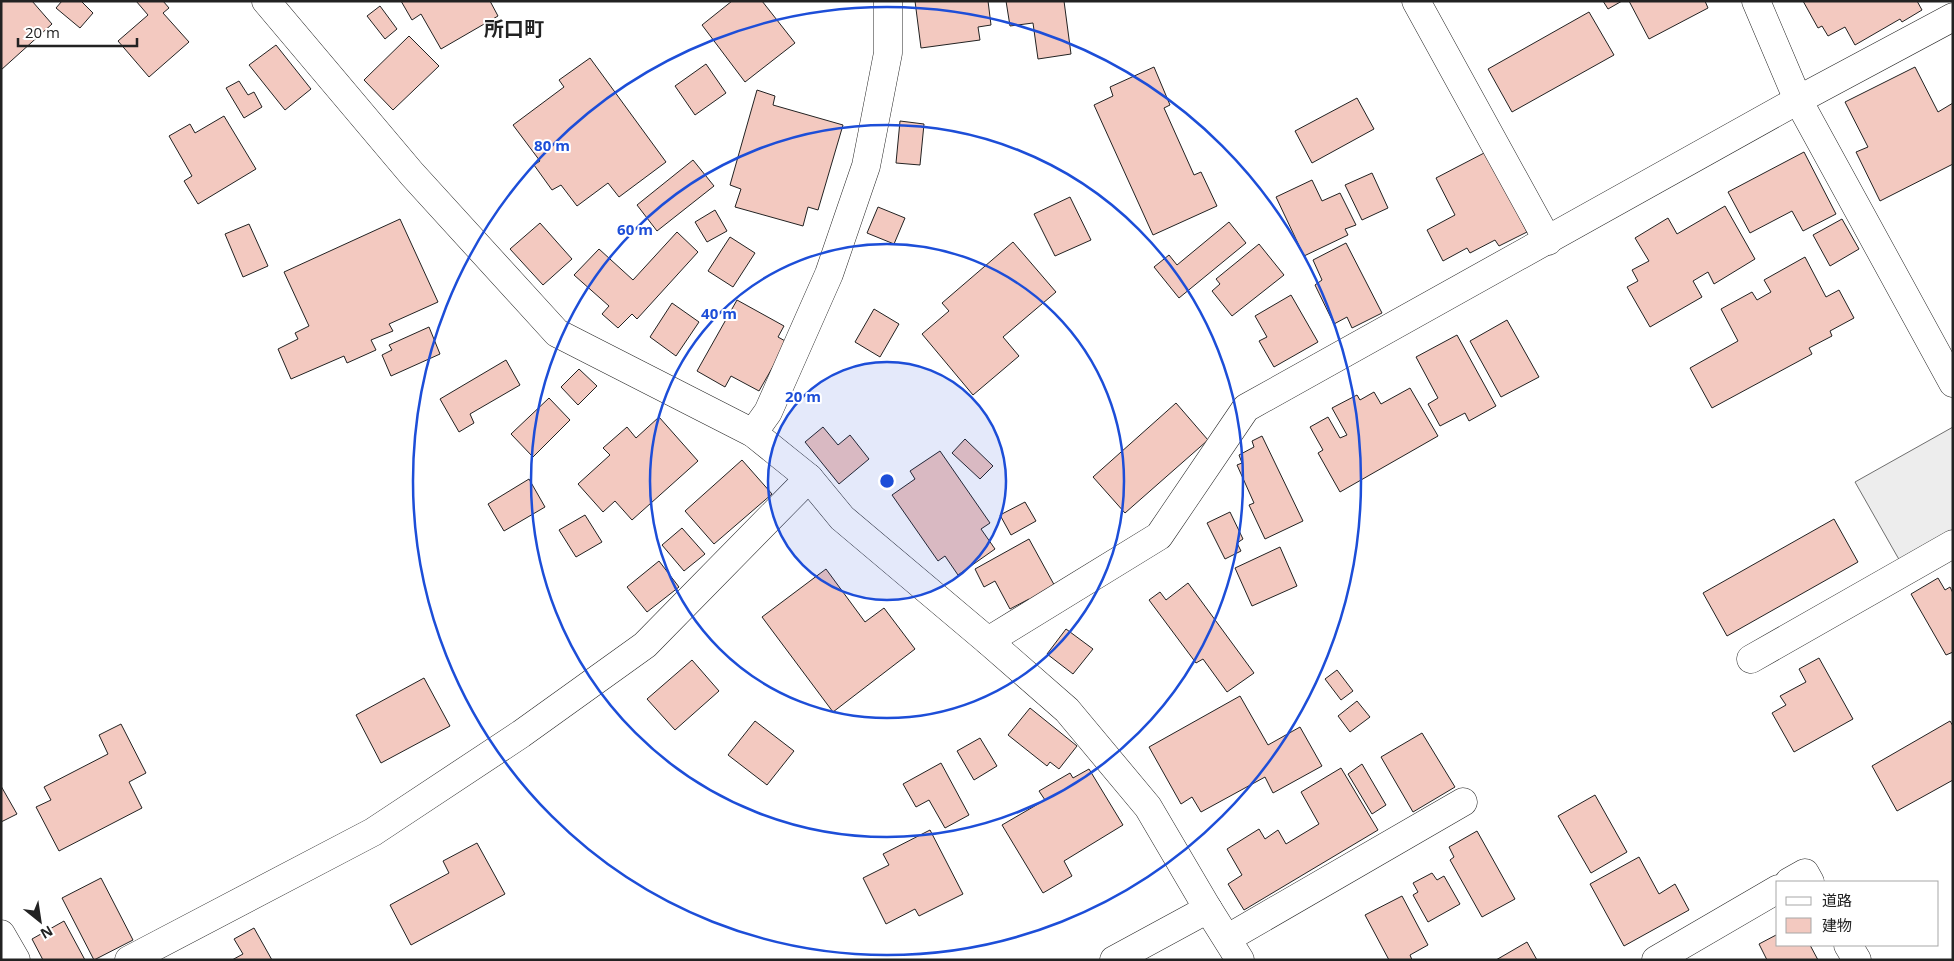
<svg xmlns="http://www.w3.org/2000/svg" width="1954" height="961" viewBox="0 0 1954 961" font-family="'Open Sans','Noto Sans JP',sans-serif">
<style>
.parking{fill:#ededed;stroke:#6f6f6f}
.building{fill:#f3c9c0;stroke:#222}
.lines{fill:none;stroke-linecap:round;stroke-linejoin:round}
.street-casing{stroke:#222;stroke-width:29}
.street{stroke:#fff;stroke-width:28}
.ring{fill:none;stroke:#1d4ed8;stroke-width:2.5}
.labels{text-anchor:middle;stroke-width:4;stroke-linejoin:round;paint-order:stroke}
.quarter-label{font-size:20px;font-weight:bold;fill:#222;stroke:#fff}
.centre{fill:#1d4ed8;stroke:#fff;stroke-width:2.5}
.ring-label{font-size:15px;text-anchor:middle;font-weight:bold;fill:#1d4ed8;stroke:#fff;stroke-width:4;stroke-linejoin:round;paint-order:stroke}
</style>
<rect width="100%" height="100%" fill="#fff"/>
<!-- parking -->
<path class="parking" d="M 1953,427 L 1953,534 L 1901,563 L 1855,482 Z"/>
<!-- building -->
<g class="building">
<path d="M 1,1 L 32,1 L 52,24 L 1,70 Z"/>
<path d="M 62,1 L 81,1 L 93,13 L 80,28 L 56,8 Z"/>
<path d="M 136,1 L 163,1 L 169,8 L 163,13 L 189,42 L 149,77 L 118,41 L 148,15 Z"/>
<path d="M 401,1 L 490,1 L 498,16 L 441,49 L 421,14 L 412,20 Z"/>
<path d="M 732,1 L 762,1 L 795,43 L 745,82 L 702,25 Z"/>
<path d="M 915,1 L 988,1 L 991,25 L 978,27 L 980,40 L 921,48 Z"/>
<path d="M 1006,1 L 1064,1 L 1071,54 L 1038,59 L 1033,23 L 1010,26 Z"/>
<path d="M 1603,1 L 1622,1 L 1608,9 Z"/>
<path d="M 1629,1 L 1705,1 L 1708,8 L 1649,39 Z"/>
<path d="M 1803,1 L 1917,1 L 1922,10 L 1902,22 L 1900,19 L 1855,45 L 1845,27 L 1828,36 L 1822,26 L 1818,28 Z"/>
<path d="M 380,6 L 397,29 L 385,39 L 367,16 Z"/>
<path d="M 1589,12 L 1614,55 L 1512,112 L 1488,69 Z"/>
<path d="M 409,36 L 439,66 L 393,110 L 364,80 Z"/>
<path d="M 276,45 L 311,89 L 285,110 L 249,65 Z"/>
<path d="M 590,58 L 666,162 L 619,197 L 608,183 L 577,206 L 561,185 L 552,190 L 534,165 L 540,161 L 513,125 L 564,87 L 559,80 Z"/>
<path d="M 706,64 L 726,93 L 695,115 L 675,86 Z"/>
<path d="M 1154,67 L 1170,105 L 1164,108 L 1194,175 L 1201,172 L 1217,206 L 1153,235 L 1094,105 L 1113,96 L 1110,87 Z"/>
<path d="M 1915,67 L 1938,112 L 1953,103 L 1953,164 L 1880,201 L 1856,152 L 1868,147 L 1845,102 Z"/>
<path d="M 239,81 L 248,95 L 254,92 L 262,107 L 244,118 L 226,88 Z"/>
<path d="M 757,90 L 775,96 L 773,105 L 843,125 L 818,210 L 808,207 L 803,226 L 735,207 L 741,189 L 730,185 Z"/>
<path d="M 1357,98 L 1374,129 L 1312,163 L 1295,131 Z"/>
<path d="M 224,116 L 256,169 L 198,204 L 184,181 L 192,176 L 169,136 L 190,124 L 195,133 Z"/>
<path d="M 900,121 L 924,124 L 920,165 L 896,163 Z"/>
<path d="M 1486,152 L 1527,232 L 1499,246 L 1495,240 L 1470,253 L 1467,248 L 1443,261 L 1427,230 L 1455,215 L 1436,178 Z"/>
<path d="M 1804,152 L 1836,214 L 1803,231 L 1792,211 L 1750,233 L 1728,192 Z"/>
<path d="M 693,160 L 714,186 L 657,231 L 637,205 Z"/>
<path d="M 1372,173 L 1388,208 L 1362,220 L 1345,185 Z"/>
<path d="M 1312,180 L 1322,201 L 1340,193 L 1356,225 L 1345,229 L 1348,235 L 1304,256 L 1276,197 Z"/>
<path d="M 1070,197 L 1091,240 L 1055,256 L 1034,214 Z"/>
<path d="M 1725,206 L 1755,259 L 1714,284 L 1708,272 L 1693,281 L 1702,297 L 1650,327 L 1627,287 L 1638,281 L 1632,270 L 1649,261 L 1635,238 L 1668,218 L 1677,234 Z"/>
<path d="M 878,207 L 905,218 L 894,244 L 867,233 Z"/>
<path d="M 715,210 L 727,231 L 707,242 L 695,222 Z"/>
<path d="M 400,219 L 438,302 L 389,324 L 393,331 L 371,340 L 376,350 L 347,363 L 344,356 L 291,379 L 278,349 L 298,339 L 295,333 L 309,326 L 284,272 Z"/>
<path d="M 1842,219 L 1859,249 L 1830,266 L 1813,235 Z"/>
<path d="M 1229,222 L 1246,243 L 1179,298 L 1154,267 L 1169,255 L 1177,265 Z"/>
<path d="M 540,223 L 572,259 L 543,285 L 510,249 Z"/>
<path d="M 249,224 L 268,266 L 243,277 L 225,234 Z"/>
<path d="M 677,232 L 698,252 L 637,319 L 632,314 L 618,328 L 602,314 L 609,306 L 574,275 L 599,249 L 633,280 Z"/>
<path d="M 730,237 L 755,253 L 733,287 L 708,271 Z"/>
<path d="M 1013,242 L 1056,292 L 1003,337 L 1019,356 L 973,395 L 922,334 L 949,311 L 942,303 Z"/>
<path d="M 1346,243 L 1382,313 L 1352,328 L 1347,317 L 1334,324 L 1315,285 L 1322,280 L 1313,260 Z"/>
<path d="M 1259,244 L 1284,275 L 1232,316 L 1212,291 L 1220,284 L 1216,279 Z"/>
<path d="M 1805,257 L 1826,297 L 1839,290 L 1854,318 L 1830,331 L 1832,336 L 1809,348 L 1812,354 L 1712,408 L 1690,368 L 1738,341 L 1721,309 L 1752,292 L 1757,300 L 1771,292 L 1764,280 Z"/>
<path d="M 1291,295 L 1318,342 L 1274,367 L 1259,341 L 1267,337 L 1255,316 Z"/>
<path d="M 737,300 L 784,326 L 778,337 L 787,342 L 759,391 L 731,376 L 725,387 L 697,371 Z"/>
<path d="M 672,303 L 699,322 L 676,356 L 650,337 Z"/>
<path d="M 874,309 L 899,324 L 880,357 L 855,342 Z"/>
<path d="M 1507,320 L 1539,377 L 1501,397 L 1470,341 Z"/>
<path d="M 429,327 L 440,354 L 391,376 L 382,355 L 392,350 L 389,345 Z"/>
<path d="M 1457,335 L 1496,406 L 1469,421 L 1465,413 L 1440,426 L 1428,404 L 1438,398 L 1416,357 Z"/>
<path d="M 506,360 L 520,385 L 470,414 L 474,423 L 459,432 L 440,399 Z"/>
<path d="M 579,369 L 597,386 L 578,405 L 561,387 Z"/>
<path d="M 1410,388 L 1438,436 L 1340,492 L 1318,453 L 1323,450 L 1310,427 L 1328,417 L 1340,438 L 1347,435 L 1332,408 L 1357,395 L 1360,400 L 1374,392 L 1381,404 Z"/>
<path d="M 549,398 L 570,420 L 533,457 L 511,434 Z"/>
<path d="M 1176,403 L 1208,440 L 1125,513 L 1093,477 Z"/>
<path d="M 659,417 L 698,461 L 632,520 L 615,501 L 603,512 L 578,484 L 610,455 L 603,448 L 627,427 L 636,438 Z"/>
<path d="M 823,427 L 838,445 L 850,435 L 869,459 L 839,484 L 805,442 Z"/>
<path d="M 1262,436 L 1303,521 L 1265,539 L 1249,505 L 1254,503 L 1237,465 L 1242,463 L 1239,455 L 1254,447 L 1252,441 Z"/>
<path d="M 965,439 L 993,466 L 980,479 L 952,453 Z"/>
<path d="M 940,451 L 990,523 L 981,529 L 995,549 L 958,575 L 945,556 L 938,561 L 892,495 L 915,479 L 910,471 Z"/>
<path d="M 742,460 L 772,494 L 714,544 L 685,511 Z"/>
<path d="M 529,479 L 545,507 L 504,531 L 488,504 Z"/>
<path d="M 1025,502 L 1036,521 L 1011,535 L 1000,515 Z"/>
<path d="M 1230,512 L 1243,539 L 1237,543 L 1241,551 L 1225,559 L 1207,523 Z"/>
<path d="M 585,515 L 602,542 L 576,557 L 559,530 Z"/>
<path d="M 1834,519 L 1858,562 L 1727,636 L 1703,593 Z"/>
<path d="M 682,528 L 705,554 L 684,571 L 662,545 Z"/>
<path d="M 1029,539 L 1057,590 L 1032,604 L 1029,599 L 1010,609 L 995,581 L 984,587 L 975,569 Z"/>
<path d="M 1280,547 L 1297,586 L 1252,606 L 1235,568 Z"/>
<path d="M 659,561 L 679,587 L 647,612 L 627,587 Z"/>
<path d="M 826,569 L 865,622 L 884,608 L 915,649 L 833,712 L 762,617 Z"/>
<path d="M 1938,578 L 1945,590 L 1950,587 L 1953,593 L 1953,652 L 1946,655 L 1911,594 Z"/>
<path d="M 1188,583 L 1254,673 L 1227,692 L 1203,659 L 1196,663 L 1149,600 L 1160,592 L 1166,600 Z"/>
<path d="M 1066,629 L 1093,649 L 1073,674 L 1047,654 Z"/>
<path d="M 1819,658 L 1853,719 L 1794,752 L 1772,713 L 1786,705 L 1780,696 L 1806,682 L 1799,669 Z"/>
<path d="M 692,660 L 719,691 L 675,730 L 647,699 Z"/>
<path d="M 1337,670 L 1353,691 L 1341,700 L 1325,679 Z"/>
<path d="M 424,678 L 450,726 L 381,763 L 356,715 Z"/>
<path d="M 1240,696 L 1268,745 L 1300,727 L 1322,766 L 1273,793 L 1265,777 L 1201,812 L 1192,797 L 1181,804 L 1149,747 Z"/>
<path d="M 1357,701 L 1370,717 L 1350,732 L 1338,716 Z"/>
<path d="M 1030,708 L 1077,746 L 1059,769 L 1050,762 L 1047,766 L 1008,735 Z"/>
<path d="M 755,721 L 794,751 L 767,785 L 728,755 Z"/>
<path d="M 1950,721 L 1953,726 L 1953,780 L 1897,811 L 1872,766 Z"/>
<path d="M 121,724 L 146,773 L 129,782 L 142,808 L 59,851 L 36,807 L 51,800 L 44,787 L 108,754 L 99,735 Z"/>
<path d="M 1422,733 L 1455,787 L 1413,812 L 1381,757 Z"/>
<path d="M 980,738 L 997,766 L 974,780 L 957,751 Z"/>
<path d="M 941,763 L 969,815 L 945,828 L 929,800 L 916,807 L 903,784 Z"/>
<path d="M 1362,764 L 1386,805 L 1372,814 L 1348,774 Z"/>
<path d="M 1341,768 L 1378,830 L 1244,910 L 1228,884 L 1242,875 L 1227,849 L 1259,829 L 1265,839 L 1278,830 L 1286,844 L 1319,824 L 1301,792 Z"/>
<path d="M 1089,769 L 1123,825 L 1064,861 L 1072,876 L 1043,893 L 1002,825 L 1045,800 L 1039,791 L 1070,773 L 1073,778 Z"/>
<path d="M 1,786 L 17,814 L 1,822 Z"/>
<path d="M 1595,795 L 1627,852 L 1591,873 L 1558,816 Z"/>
<path d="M 930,830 L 963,894 L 919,916 L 915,909 L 886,924 L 863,878 L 889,865 L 883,854 Z"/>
<path d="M 1477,831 L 1515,899 L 1482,917 L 1450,860 L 1454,857 L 1449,847 Z"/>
<path d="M 477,843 L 505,894 L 411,945 L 390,905 L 449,873 L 443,861 Z"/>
<path d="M 1639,857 L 1659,894 L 1675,884 L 1689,910 L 1624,946 L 1590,884 Z"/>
<path d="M 1432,873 L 1437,880 L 1444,876 L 1460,904 L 1428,922 L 1413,895 L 1418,892 L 1413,883 Z"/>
<path d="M 101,878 L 133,940 L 94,960 L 62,898 Z"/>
<path d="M 1402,896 L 1428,945 L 1410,955 L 1412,960 L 1389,960 L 1365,915 Z"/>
<path d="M 64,921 L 85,960 L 43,960 L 32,939 Z"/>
<path d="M 254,928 L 272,960 L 232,960 L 243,954 L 234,939 Z"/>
<path d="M 1778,934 L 1778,945 L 1810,945 L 1818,960 L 1767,960 L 1759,944 Z"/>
<path d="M 1527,942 L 1537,960 L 1496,960 Z"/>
</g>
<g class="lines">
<defs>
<g id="street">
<path d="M 266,1 L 412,174 L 557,333 L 753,433 L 809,478 L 842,518 L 988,641 L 1067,710 L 1148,807 L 1208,909 L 1240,960"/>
<path d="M 1416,1 L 1548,241"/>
<path d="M 1756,1 L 1798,100 L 1953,383"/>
<path d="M 753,433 L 768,412 L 829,274 L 866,166 L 888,53 L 888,1"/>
<path d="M 988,641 L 1159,536 L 1246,408 L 1798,100 L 1953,17"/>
<path d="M 1751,659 L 1953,544"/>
<path d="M 1789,882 L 1805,873 L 1810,882"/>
<path d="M 1,934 L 16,960"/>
<path d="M 1228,938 L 1463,802"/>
<path d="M 1848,945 L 1857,960"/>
<path d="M 129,960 L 373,832 L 521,734 L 645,645 L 809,478"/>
<path d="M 1114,960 L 1208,909"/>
<path d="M 1656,960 L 1778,889"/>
</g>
</defs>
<!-- street casing -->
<use href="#street" class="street-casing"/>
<!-- street -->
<use href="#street" class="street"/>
</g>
<!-- distance rings -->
<circle cx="887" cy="481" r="119" fill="#1d4ed8" fill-opacity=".12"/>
<g class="ring">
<circle cx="887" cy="481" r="119"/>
<circle cx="887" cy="481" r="237"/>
<circle cx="887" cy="481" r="356"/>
<circle cx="887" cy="481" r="474"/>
</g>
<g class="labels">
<!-- quarter labels -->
<g class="quarter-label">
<text x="514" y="36">所口町</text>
</g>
</g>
<circle cx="887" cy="481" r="8" class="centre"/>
<g class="ring-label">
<text x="552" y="151">80 m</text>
<text x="635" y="235">60 m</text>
<text x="719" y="319">40 m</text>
<text x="803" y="402">20 m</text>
</g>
<!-- border -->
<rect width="1954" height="961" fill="none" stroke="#222222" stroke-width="5"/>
<!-- legend -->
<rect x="1776" y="881" width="162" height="65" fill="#ffffff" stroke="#a7a7a7"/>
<rect x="1786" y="897" width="25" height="8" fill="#ffffff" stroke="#a7a7a7"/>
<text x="1822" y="906" font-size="15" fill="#222222">道路</text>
<rect x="1786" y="918" width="25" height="15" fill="#f3c9c0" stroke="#a7a7a7"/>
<text x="1822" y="931" font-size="15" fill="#222222">建物</text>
<!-- north arrow -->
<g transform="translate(40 921) rotate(150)" stroke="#ffffff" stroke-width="4" paint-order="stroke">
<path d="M0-4L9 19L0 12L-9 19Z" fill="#222222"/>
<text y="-8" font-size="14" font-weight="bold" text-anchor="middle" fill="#222222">N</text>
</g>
<!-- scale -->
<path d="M18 38v8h119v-8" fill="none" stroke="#222222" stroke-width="2.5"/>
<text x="25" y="38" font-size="15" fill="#222222" stroke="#ffffff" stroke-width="4" paint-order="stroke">20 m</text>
</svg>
